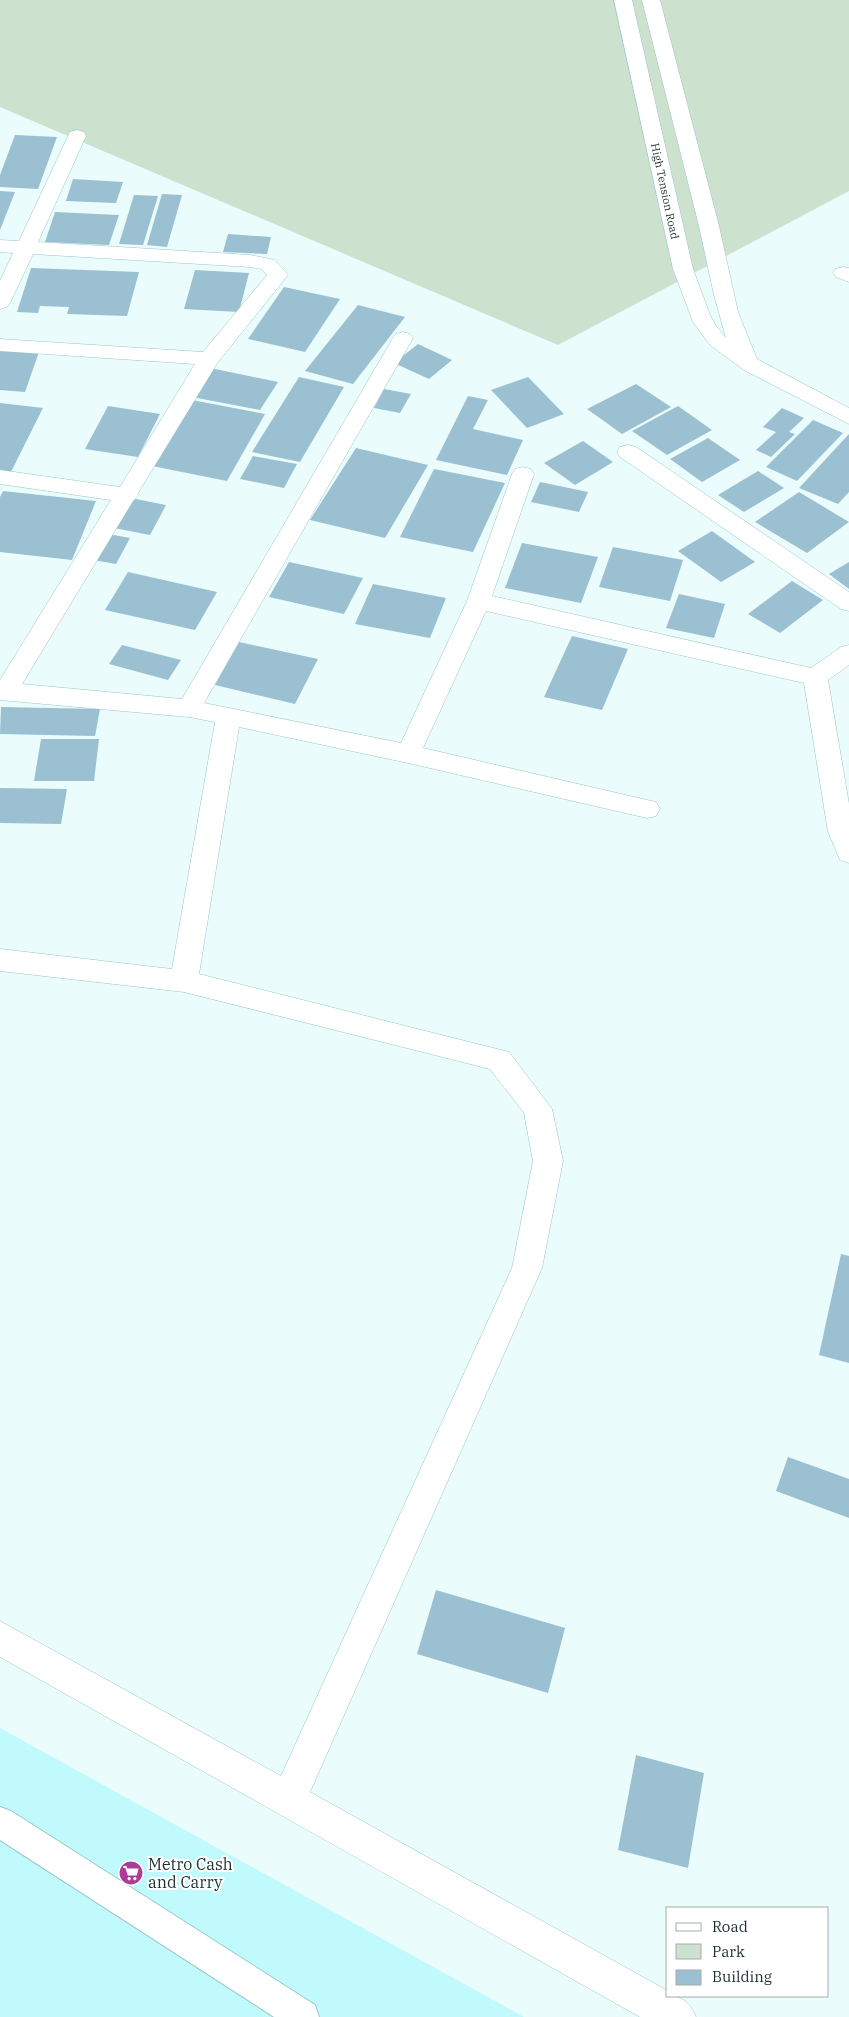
<svg xmlns="http://www.w3.org/2000/svg" width="849" height="2017" viewBox="0 0 849 2017" font-family="'IBM Plex Serif',serif">
<style>
.built{fill:#c1fafd}
.green{fill:#cde2ce}
.building{fill:#9ac0d2}
.lines{fill:none;stroke-linecap:round;stroke-linejoin:round}
.service-casing{stroke:#99c6c8;stroke-width:2}
.minor-casing{stroke:#99c6c8;stroke-width:1}
.service{fill:#fff;fill-rule:evenodd}
.minor{fill:#fff;fill-rule:evenodd}
.labels{text-anchor:middle;stroke-width:4;stroke-linejoin:round;paint-order:stroke}
.far-street-label{font-size:11px;fill:#1e3031;stroke:#fff}
.near-poi-label{font-size:16px;fill:#1e3031;stroke:#fff;text-anchor:start}
</style>
<rect width="100%" height="100%" fill="#eafcfc"/>
<!-- built -->
<path class="built" d="M 0,1728 L 524,2017 L 0,2017 Z"/>
<!-- green -->
<path class="green" d="M 0,0 L 849,0 L 849,191 L 558,345 L 0,107 Z"/>
<!-- building -->
<g class="building">
<path d="M 15,135 L 57,137 L 38,189 L 0,187 L 0,175 Z"/>
<path d="M 73,179 L 123,182 L 116,203 L 66,201 Z"/>
<path d="M 0,191 L 15,192 L 0,230 Z"/>
<path d="M 162,194 L 182,195 L 167,247 L 147,245 Z"/>
<path d="M 134,195 L 158,196 L 143,245 L 119,244 Z"/>
<path d="M 55,212 L 119,215 L 109,245 L 45,242 Z"/>
<path d="M 228,234 L 271,237 L 267,254 L 223,252 Z"/>
<path d="M 31,268 L 139,272 L 127,316 L 67,314 L 69,307 L 40,306 L 38,313 L 17,312 Z"/>
<path d="M 195,270 L 249,273 L 239,312 L 184,309 Z"/>
<path d="M 284,287 L 340,299 L 305,352 L 248,339 Z"/>
<path d="M 358,305 L 405,317 L 353,384 L 305,371 Z"/>
<path d="M 418,344 L 452,360 L 429,379 L 394,363 Z"/>
<path d="M 0,349 L 39,352 L 25,392 L 0,390 Z"/>
<path d="M 210,368 L 278,382 L 260,410 L 192,397 Z"/>
<path d="M 299,377 L 344,387 L 300,462 L 252,452 Z"/>
<path d="M 528,377 L 564,414 L 527,428 L 491,390 Z"/>
<path d="M 636,384 L 671,407 L 622,434 L 587,409 Z"/>
<path d="M 384,389 L 411,394 L 400,413 L 374,408 Z"/>
<path d="M 468,396 L 488,400 L 473,429 L 523,440 L 507,475 L 436,460 Z"/>
<path d="M 192,400 L 265,414 L 227,481 L 152,466 Z"/>
<path d="M 0,403 L 43,408 L 9,476 L 0,474 Z"/>
<path d="M 108,406 L 160,414 L 138,457 L 85,449 Z"/>
<path d="M 678,406 L 712,430 L 667,455 L 632,431 Z"/>
<path d="M 782,408 L 804,418 L 789,432 L 795,434 L 771,457 L 756,450 L 776,432 L 763,427 Z"/>
<path d="M 813,420 L 843,433 L 797,481 L 766,467 Z"/>
<path d="M 849,434 L 849,492 L 838,504 L 799,488 Z"/>
<path d="M 708,438 L 740,460 L 702,482 L 670,459 Z"/>
<path d="M 583,441 L 613,462 L 575,485 L 544,463 Z"/>
<path d="M 356,448 L 428,465 L 385,538 L 310,520 Z"/>
<path d="M 253,456 L 297,464 L 284,488 L 240,479 Z"/>
<path d="M 434,469 L 505,483 L 473,552 L 400,537 Z"/>
<path d="M 758,471 L 784,488 L 744,512 L 718,495 Z"/>
<path d="M 540,482 L 588,492 L 579,512 L 531,502 Z"/>
<path d="M 3,491 L 96,501 L 72,560 L 0,552 L 0,497 Z"/>
<path d="M 799,492 L 849,522 L 807,553 L 755,522 Z"/>
<path d="M 131,498 L 166,505 L 150,535 L 114,528 Z"/>
<path d="M 712,531 L 755,562 L 721,582 L 678,551 Z"/>
<path d="M 108,534 L 130,538 L 116,564 L 93,560 Z"/>
<path d="M 522,543 L 598,557 L 581,603 L 505,588 Z"/>
<path d="M 613,547 L 683,560 L 670,601 L 599,587 Z"/>
<path d="M 289,562 L 363,578 L 344,614 L 269,597 Z"/>
<path d="M 849,562 L 849,589 L 829,574 Z"/>
<path d="M 128,572 L 217,592 L 195,630 L 105,610 Z"/>
<path d="M 792,581 L 823,600 L 780,633 L 748,614 Z"/>
<path d="M 373,584 L 446,598 L 430,638 L 355,624 Z"/>
<path d="M 679,594 L 725,604 L 714,638 L 666,628 Z"/>
<path d="M 572,636 L 628,649 L 602,710 L 544,697 Z"/>
<path d="M 239,642 L 318,659 L 295,704 L 215,685 Z"/>
<path d="M 122,645 L 181,660 L 168,680 L 109,664 Z"/>
<path d="M 1,707 L 100,709 L 95,736 L 0,734 Z"/>
<path d="M 41,739 L 99,739 L 94,781 L 34,781 Z"/>
<path d="M 0,788 L 67,789 L 61,824 L 0,823 Z"/>
<path d="M 841,1254 L 849,1256 L 849,1363 L 819,1355 Z"/>
<path d="M 788,1457 L 849,1479 L 849,1518 L 776,1491 Z"/>
<path d="M 436,1590 L 565,1628 L 548,1693 L 417,1654 Z"/>
<path d="M 636,1755 L 704,1773 L 688,1868 L 618,1850 Z"/>
</g>
<g class="lines">
<defs>
<path id="service" d="M 0,1807 L 11,1811 L 315,2005 L 319,2017 L 274,2017 L 0,1840 Z"/>
<g id="minor">
<path d="M 614,0 L 632,0 L 693,269 L 710,315 L 716,326 L 726,338 L 714,295 L 699,226 L 642,0 L 660,0 L 719,226 L 738,312 L 757,359 L 849,408 L 849,424 L 744,370 L 710,345 L 693,322 L 673,269 Z"/>
<path d="M 77,130 L 84,132 L 86,136 L 38,242 L 250,255 L 275,260 L 288,275 L 218,362 L 138,493 L 139,495 L 133,501 L 22,684 L 182,699 L 393,338 L 396,334 L 403,332 L 410,334 L 413,338 L 204,703 L 401,743 L 467,601 L 512,474 L 515,469 L 523,467 L 531,469 L 534,474 L 492,596 L 811,668 L 841,647 L 849,645 L 849,665 L 828,680 L 849,804 L 849,863 L 840,860 L 828,832 L 804,683 L 486,611 L 423,748 L 647,800 L 656,802 L 660,809 L 656,816 L 647,818 L 408,763 L 239,727 L 199,974 L 509,1052 L 552,1109 L 563,1161 L 542,1268 L 310,1792 L 668,1991 L 668,1996 C 683,1996 690,2003 696,2017 L 640,2017 L 0,1657 L 0,1621 L 281,1776 L 512,1268 L 533,1161 L 524,1113 L 490,1069 L 184,992 L 0,971 L 0,949 L 172,969 L 215,722 L 189,717 L 0,700 L 0,680 L 111,500 L 0,484 L 0,470 L 120,487 L 195,364 L 0,351 L 0,339 L 203,352 L 267,275 L 262,269 L 250,267 L 33,254 L 10,303 L 7,307 L 0,309 L 0,281 L 13,253 L 0,252 L 0,240 L 19,241 L 68,136 L 70,132 Z"/>
<path d="M 843,267 L 849,268 L 849,282 L 836,277 L 833,273 L 836,269 Z"/>
<path d="M 628,445 L 636,447 L 849,592 L 849,611 L 841,609 L 620,457 L 617,452 L 620,447 Z"/>
</g>
</defs>
<!-- service casing -->
<use href="#service" class="service-casing"/>
<!-- minor casing -->
<use href="#minor" class="minor-casing"/>
<!-- service -->
<use href="#service" class="service"/>
<!-- minor -->
<use href="#minor" class="minor"/>
</g>
<!-- icons -->
<defs>
<symbol id="supermarket-disc" viewBox="-11 -11 22 22"><circle r="9.5" fill="#ad3c98" stroke="#fff"/><path d="M-6-5.5h2.5l.6 2H6L4.5 2H-2.5L-4.4-4H-6ZM-1.5 3.2a1.3 1.3 0 1 0 .1 0ZM3 3.2a1.3 1.3 0 1 0 .1 0Z" fill="#fff"/></symbol>
</defs>
<g fill-rule="evenodd">
<use href="#supermarket-disc" x="117" y="1859" width="28" height="28"/>
</g>
<g class="labels">
<!-- far-street labels -->
<g class="far-street-label">
<text transform="translate(665 191) rotate(78)" y="4">High Tension Road</text>
</g>
<!-- near-poi labels -->
<g class="near-poi-label">
<text x="148" y="1870">Metro Cash<tspan x="148" dy="18">and Carry</tspan></text>
</g>
</g>
<!-- legend -->
<rect x="666" y="1907" width="162" height="90" fill="#ffffff" stroke="#a5acad"/>
<rect x="676" y="1923" width="25" height="8" fill="#ffffff" stroke="#a5acad"/>
<text x="712" y="1932" font-size="15" fill="#1e3031">Road</text>
<rect x="676" y="1944" width="25" height="15" fill="#cde2ce" stroke="#a5acad"/>
<text x="712" y="1957" font-size="15" fill="#1e3031">Park</text>
<rect x="676" y="1970" width="25" height="15" fill="#9ac0d2" stroke="#a5acad"/>
<text x="712" y="1982" font-size="15" fill="#1e3031">Building</text>
</svg>
